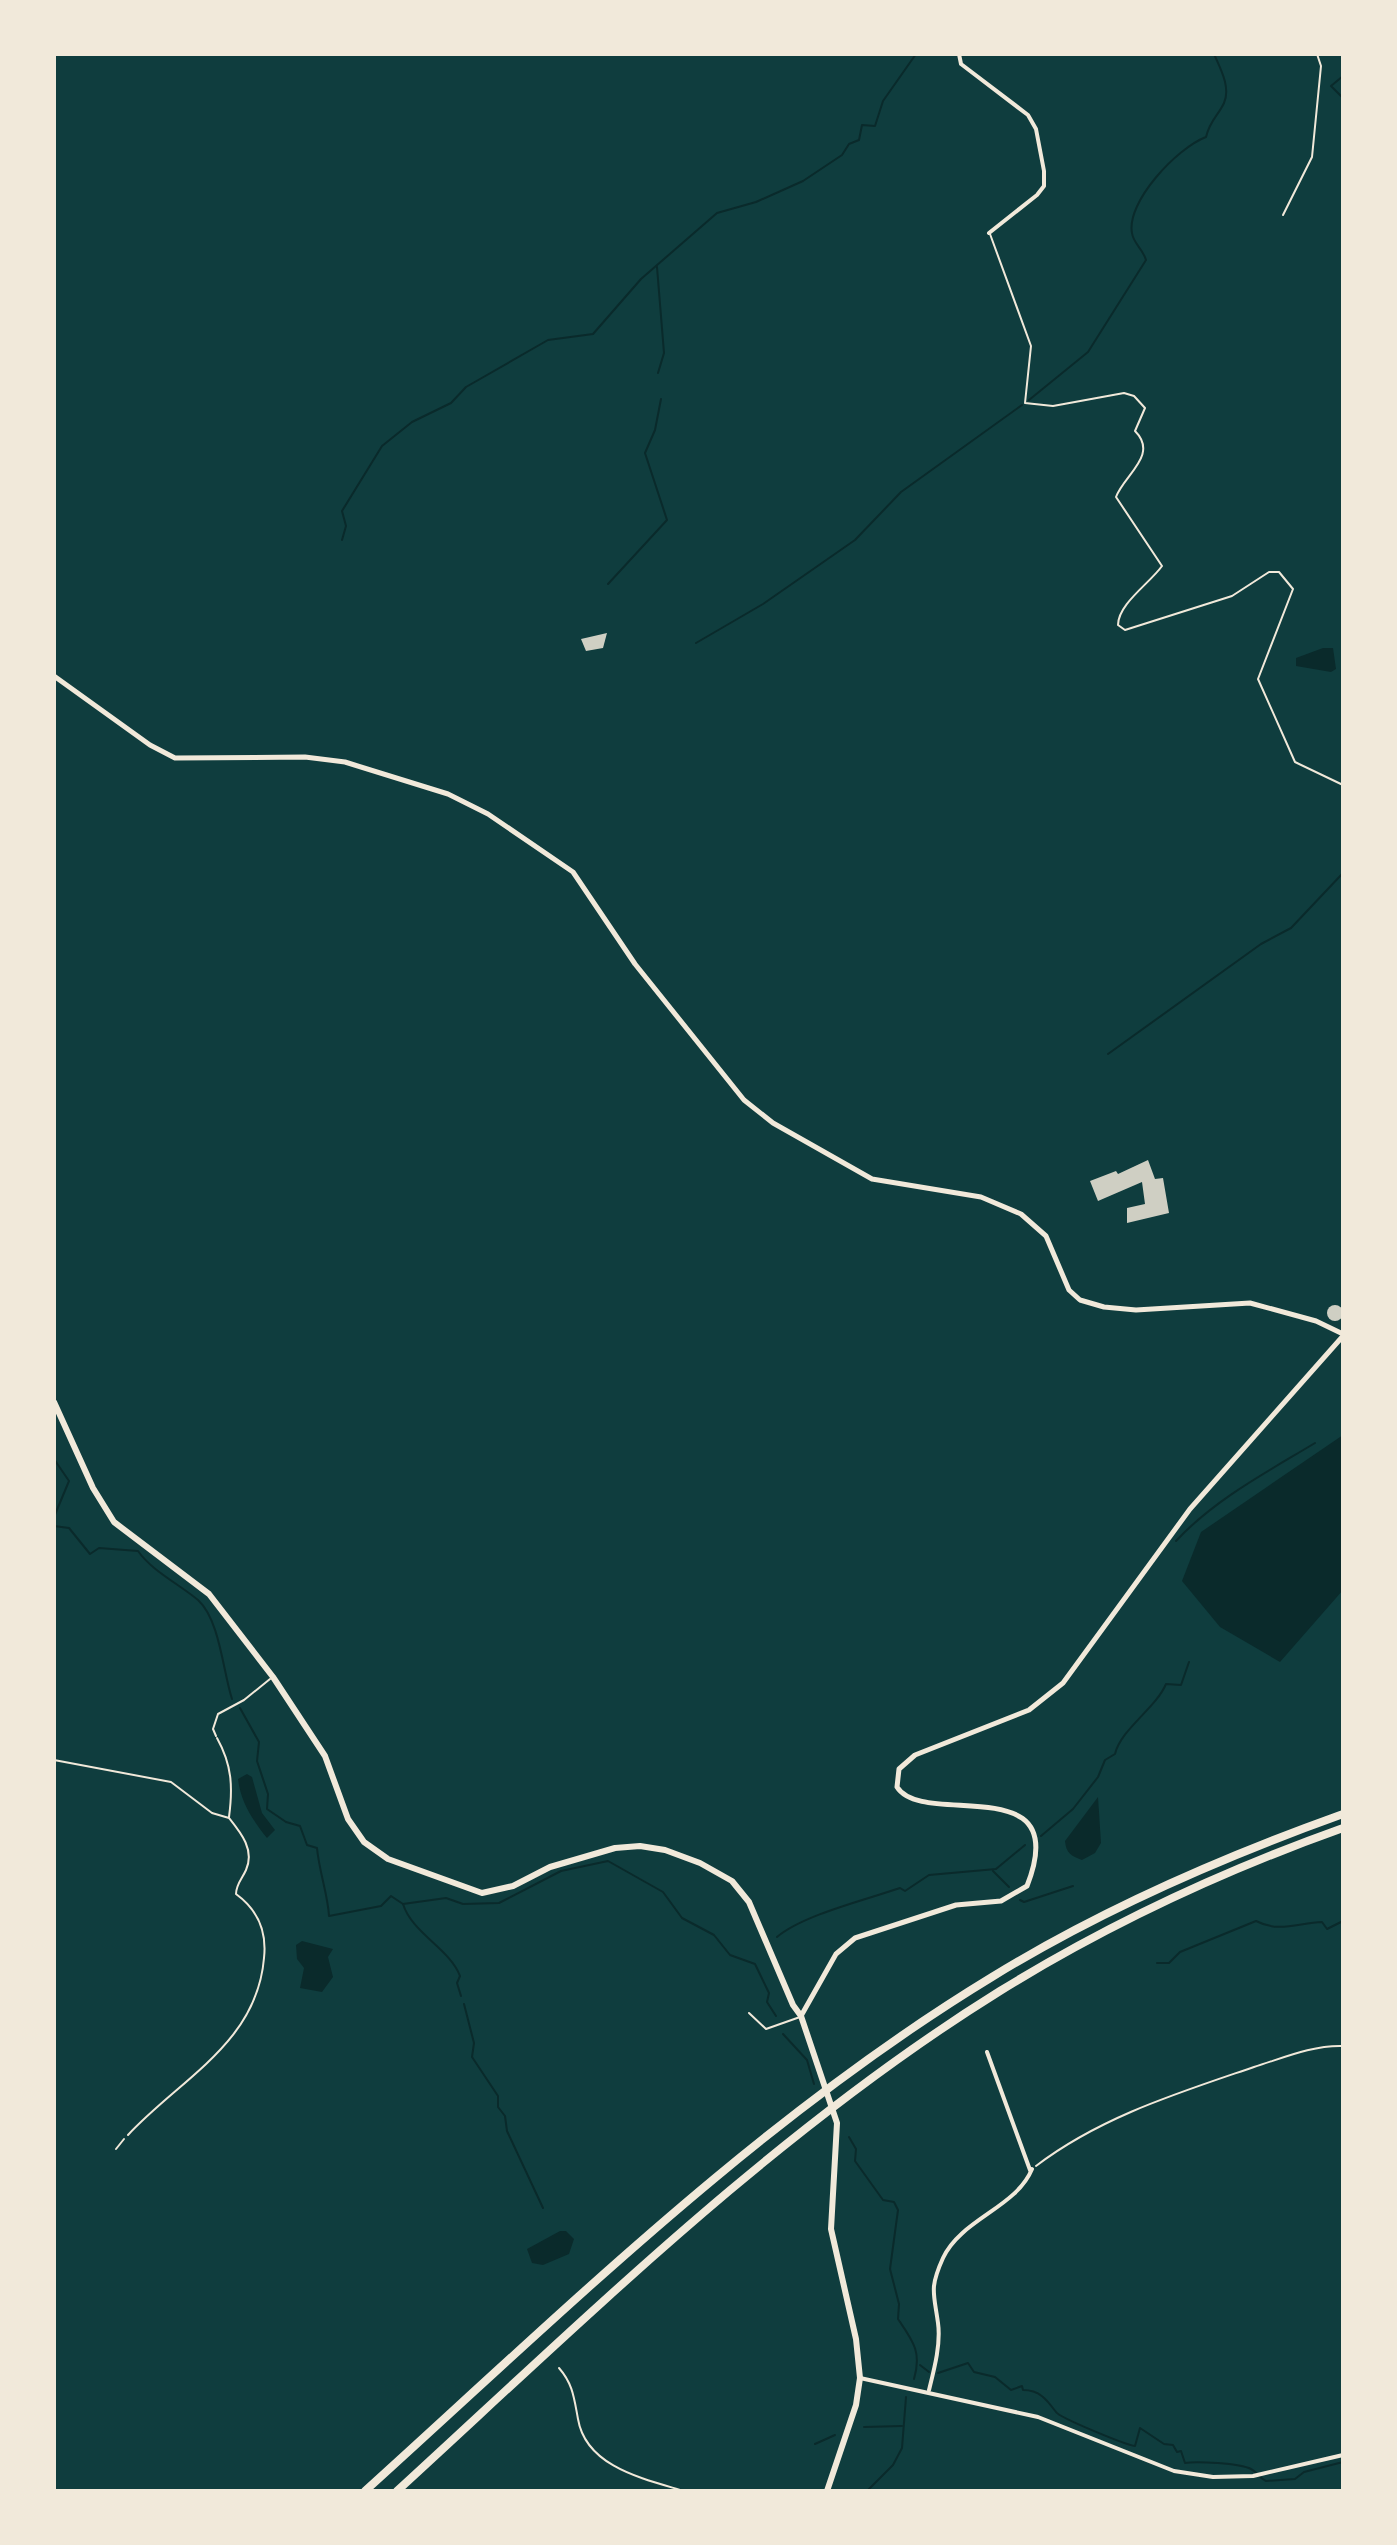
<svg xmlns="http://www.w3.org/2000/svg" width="1397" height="2545" viewBox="0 0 1397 2545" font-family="Georgia,serif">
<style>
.water{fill:#0a2a2b}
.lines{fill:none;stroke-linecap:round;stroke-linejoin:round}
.stream{stroke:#0a2a2b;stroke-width:2}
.building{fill:#cfcfc3}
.path{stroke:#f1e9da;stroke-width:2}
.service{stroke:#f1e9da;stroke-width:2}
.minor{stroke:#f1e9da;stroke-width:4}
.tertiary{stroke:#f1e9da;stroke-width:5}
.secondary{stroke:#f1e9da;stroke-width:6}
.motorway{stroke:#f1e9da;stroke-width:8}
</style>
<rect width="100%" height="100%" fill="#0f3d3e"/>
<!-- water -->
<g class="water">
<path d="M 1323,648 L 1333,648 L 1336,669 L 1331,672 L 1296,666 L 1296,658 Z"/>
<path d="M 1343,1435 L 1343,1590 L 1280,1662 L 1220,1627 L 1182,1581 L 1201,1532 Z"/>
<path d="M 247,1774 L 252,1777 L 262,1813 L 275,1830 L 267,1838 C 252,1819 241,1803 238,1779 Z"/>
<path d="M 1098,1797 L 1101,1843 L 1095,1853 L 1082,1860 C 1071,1856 1066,1853 1065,1841 Z"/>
<path d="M 302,1941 L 333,1949 L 328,1957 L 333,1977 L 322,1992 L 300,1988 L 304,1968 L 297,1959 L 296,1945 Z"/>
<path d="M 560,2231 L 566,2231 L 574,2239 L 569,2254 L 543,2265 L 532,2263 L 527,2249 Z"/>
</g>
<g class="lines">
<!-- stream -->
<g class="stream">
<path d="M 1343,76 L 1331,86 L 1343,98"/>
<path d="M 657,267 L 664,353 L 658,373"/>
<path d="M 1029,400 L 1088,352 L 1146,260 C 1143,249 1133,243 1132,233 C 1126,202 1177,148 1206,137 C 1210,120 1218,116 1224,103 C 1231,87 1220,68 1214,54"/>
<path d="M 342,540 L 346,526 L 342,511 L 382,446 L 412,422 L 451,403 L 466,387 L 548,340 L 593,334 L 641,279 L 717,213 L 756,202 L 803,181 L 842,155 L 849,144 L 859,140 L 862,125 L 875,126 L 883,101 L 916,54"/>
<path d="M 608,584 L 667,520 L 645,453 L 655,430 L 661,399"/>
<path d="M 696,643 L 763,604 L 855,540 L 901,492 L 1022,405"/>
<path d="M 1108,1054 L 1261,944 L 1291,928 L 1343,873"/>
<path d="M 54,1439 L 54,1450"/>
<path d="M 54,1459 L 69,1481 L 54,1517"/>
<path d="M 54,1526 L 69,1528 L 90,1554 L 99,1548 L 138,1551 C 152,1571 179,1584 198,1600 C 220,1620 223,1672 232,1699"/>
<path d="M 1176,1541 C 1215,1499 1267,1472 1315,1443"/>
<path d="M 240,1708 L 259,1742 L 257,1761 L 268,1794 L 267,1809 L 286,1822 L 300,1826 L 307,1845 L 317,1848 C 319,1871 328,1895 329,1916 L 381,1906 L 391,1896 L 403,1904 L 446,1898 L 463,1904 L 499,1903 L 561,1871 L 608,1861 L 663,1892 L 682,1918 L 714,1935 L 730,1955 L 755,1964 L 769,1993 L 767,2002 L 776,2016"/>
<path d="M 1041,1836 L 1073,1809 L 1098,1777 L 1105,1760 L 1115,1754 C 1121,1729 1156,1708 1166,1684 L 1181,1685 L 1189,1662"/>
<path d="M 993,1871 L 1009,1887"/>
<path d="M 1020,1900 L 1024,1902 L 1073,1886"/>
<path d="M 403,1904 C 412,1933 450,1949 460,1976 L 457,1983 L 461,1996"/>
<path d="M 777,1937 C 803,1915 865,1900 900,1888 L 905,1891 L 929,1875 L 996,1869 L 1025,1845"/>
<path d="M 1157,1963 L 1169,1963 L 1180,1952 L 1256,1921 C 1279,1933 1298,1923 1322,1922 L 1327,1929 L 1343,1921"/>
<path d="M 464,2004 L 474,2043 L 472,2057 L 498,2096 L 498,2107 L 505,2116 L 507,2131 L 543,2208"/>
<path d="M 783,2034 L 807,2060 L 814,2084"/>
<path d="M 849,2137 L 856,2149 L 855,2161 L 883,2200 L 894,2202 L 898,2210 L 890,2269 L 899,2304 L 898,2319 C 913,2341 922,2352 914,2379"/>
<path d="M 920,2365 L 929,2372"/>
<path d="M 938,2373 L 968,2363 L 974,2372 L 995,2377 L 1011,2390 L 1022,2386 L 1023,2390 C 1040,2390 1047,2400 1056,2412 C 1060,2418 1126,2445 1135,2446 L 1140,2428 L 1164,2444 L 1173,2445 L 1177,2452 L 1181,2451 L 1185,2463 C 1195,2461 1240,2463 1251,2469 C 1257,2472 1259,2478 1266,2481 L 1295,2479 L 1304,2472 L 1343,2462"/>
<path d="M 864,2427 L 902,2426"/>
<path d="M 815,2444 L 835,2435"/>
<path d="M 867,2491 L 893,2465 L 902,2448 L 906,2397"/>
</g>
</g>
<!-- building -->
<g class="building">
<path d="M 607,633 L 603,648 L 586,651 L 581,639 Z"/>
<path d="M 1148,1160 L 1155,1179 L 1163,1178 L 1169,1213 L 1127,1223 L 1127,1208 L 1145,1204 L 1142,1182 L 1098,1201 L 1090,1181 L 1116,1171 L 1118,1174 Z"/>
<circle cx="1335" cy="1313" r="8"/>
</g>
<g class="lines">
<!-- path -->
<g class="path">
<path d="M 217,1738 C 232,1765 233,1787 229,1817"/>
<path d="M 54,1760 L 171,1782 L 212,1813 L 229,1818 C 241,1833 255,1850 246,1870 C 242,1879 236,1884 236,1894 C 258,1910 267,1931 264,1958 C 257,2043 180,2079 128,2135"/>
<path d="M 1036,2166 C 1100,2117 1178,2093 1254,2067 C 1283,2058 1312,2045 1343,2046"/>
</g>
<!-- service -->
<g class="service">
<path d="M 1283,215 L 1312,157 L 1321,66 L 1317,54"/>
<path d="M 990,234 L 1031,346 L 1025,403 L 1053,406 L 1124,393 L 1134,396 L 1145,408 L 1135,431 C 1159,455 1124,475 1116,497 L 1162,566 C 1150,583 1118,604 1118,625 L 1125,630 L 1232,596 L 1269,572 L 1279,572 L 1293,589 L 1258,679 L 1295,762 L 1343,785"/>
<path d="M 216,1736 L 213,1729 L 218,1714 L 244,1700 L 270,1679"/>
<path d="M 749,2013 L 766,2029 L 800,2017"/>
<path d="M 116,2149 L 124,2139"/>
<path d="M 559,2368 C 573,2384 574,2398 578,2419 C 586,2467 644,2479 684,2491"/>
</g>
<!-- minor -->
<g class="minor">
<path d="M 959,54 L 961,64 L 1028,115 L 1036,129 L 1044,171 L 1044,186 L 1037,195 L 989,233"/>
<path d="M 987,2052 L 1030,2170"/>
<path d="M 860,2378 L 1038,2417 L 1174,2471 L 1213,2477 L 1253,2476 L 1343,2455"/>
<path d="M 929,2390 C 934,2370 941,2344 938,2323 C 934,2293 929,2289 943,2258 C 961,2219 1016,2208 1032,2169"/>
</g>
<!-- tertiary -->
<g class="tertiary">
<path d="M 54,676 L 150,745 L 175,758 L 305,757 L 345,762 L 448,794 L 488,814 L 573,872 L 635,964 L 744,1100 L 773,1123 L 872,1179 L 981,1197 L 1021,1214 L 1046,1236 L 1069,1290 L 1080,1300 L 1104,1307 L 1136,1310 L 1250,1303 L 1316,1321 L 1343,1334"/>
<path d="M 801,2016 L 836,1954 L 855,1938 L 956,1905 L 1001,1901 L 1027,1886 C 1074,1767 923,1829 897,1787 L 899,1769 L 915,1755 L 1029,1710 L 1063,1683 L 1190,1509 L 1343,1336"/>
</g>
<!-- secondary -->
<path class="secondary" d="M 54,1402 L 93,1488 L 114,1522 L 209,1594 L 273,1677 L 325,1756 L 348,1819 L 364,1842 L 388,1859 L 482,1893 L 513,1886 L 550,1867 L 615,1848 L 640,1846 L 665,1850 L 700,1863 L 732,1881 L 749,1902 L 793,2005 L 801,2016 L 837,2123 L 831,2229 L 856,2339 L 860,2378 L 856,2405 L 827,2491"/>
<!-- motorway -->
<g class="motorway">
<path d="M 365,2491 C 565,2310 760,2118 992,1977 C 1101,1910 1223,1857 1343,1814"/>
<path d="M 397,2491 C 589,2315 778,2129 1000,1991 C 1107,1925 1225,1870 1343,1828"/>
</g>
</g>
<!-- border -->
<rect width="1397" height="2545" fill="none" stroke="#f1e9da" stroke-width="112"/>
</svg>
